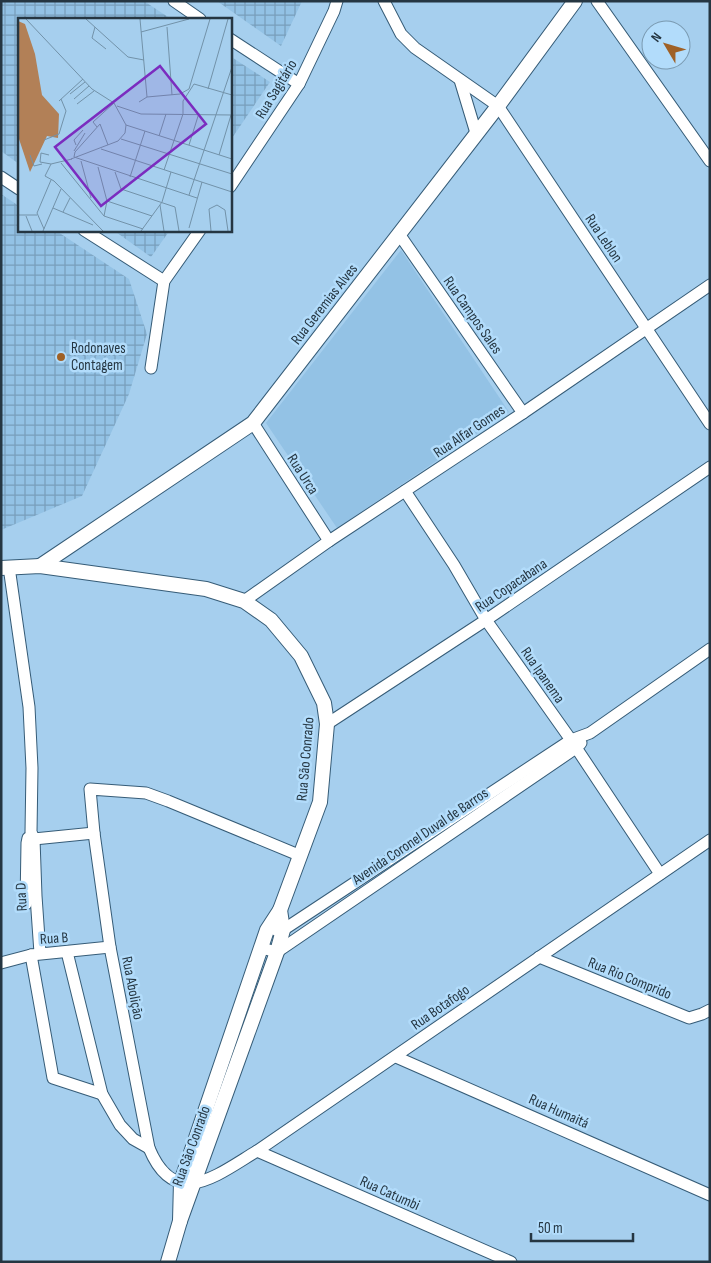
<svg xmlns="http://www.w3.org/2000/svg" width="711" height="1263" viewBox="0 0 711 1263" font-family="'Sofia Sans Condensed',sans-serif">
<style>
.built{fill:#93c2e5}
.industrial{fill:url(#industrial-grid)}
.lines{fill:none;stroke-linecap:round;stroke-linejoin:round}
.minor-casing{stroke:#365c77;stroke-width:13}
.tertiary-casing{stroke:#365c77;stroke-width:16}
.minor{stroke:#fff;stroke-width:11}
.tertiary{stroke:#fff;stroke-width:14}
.poi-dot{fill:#9f6127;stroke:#b2dcfb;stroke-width:2}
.labels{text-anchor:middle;stroke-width:5;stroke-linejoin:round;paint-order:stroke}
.street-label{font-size:15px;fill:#253642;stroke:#b2dcfb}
.poi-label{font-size:15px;fill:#253642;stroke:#b2dcfb;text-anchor:start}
.inset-road{fill:none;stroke:#7292a9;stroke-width:1}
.view{fill:#7b2cbf;fill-opacity:0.15;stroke:#7b2cbf;stroke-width:2.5}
.inset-edge{fill:none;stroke:#253642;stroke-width:2.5}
</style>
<defs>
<pattern id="industrial-grid" width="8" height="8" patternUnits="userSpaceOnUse" patternTransform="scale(1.25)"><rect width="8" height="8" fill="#93c2e5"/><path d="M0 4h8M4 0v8" fill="none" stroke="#789ebb"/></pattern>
</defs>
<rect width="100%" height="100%" fill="#a6cfee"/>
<!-- built -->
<path class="built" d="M 401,250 L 509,412 L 337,528 L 266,423 Z"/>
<!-- industrial -->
<g class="industrial">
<path d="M 1,1 L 144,1 L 171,19 L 19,19 L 19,164 L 1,151 Z"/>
<path d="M 217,1 L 302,1 L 281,46 Z"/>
<path d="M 230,56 L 270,82 L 230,141 Z"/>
<path d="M 1,194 L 19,206 L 19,230 L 55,230 L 129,279 L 147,334 L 129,394 L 82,496 L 1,530 Z"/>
<path d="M 113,230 L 170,230 L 151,257 Z"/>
</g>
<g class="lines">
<defs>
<g id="minor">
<path d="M 174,1 L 200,19"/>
<path d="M 384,1 L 401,34 L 415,48 L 498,106 L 710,424"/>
<path d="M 597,1 L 710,161"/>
<path d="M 230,39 L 299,84"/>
<path d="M 460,80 L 476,133"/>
<path d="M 1,177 L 19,189"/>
<path d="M 230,187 L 299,84 L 334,11 L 337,1"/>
<path d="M 84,230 L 164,281"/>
<path d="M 399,234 L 523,413"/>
<path d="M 151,368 L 164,281 L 200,230"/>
<path d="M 253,423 L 329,541"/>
<path d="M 405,491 L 454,565 L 486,620 L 571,740 L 660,874"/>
<path d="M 9,567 L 29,707 L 32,768 L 31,832 L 34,839 L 94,833"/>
<path d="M 244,601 L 329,541 L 523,413 L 710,285"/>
<path d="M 327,724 L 486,620 L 710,467"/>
<path d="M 34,839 L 36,896 L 40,953"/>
<path d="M 301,856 L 168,801 L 146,793 L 90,789 L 94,833 L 110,947 L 149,1148 C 175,1211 217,1175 257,1151 L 710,840"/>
<path d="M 26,904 L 27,843 L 28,838"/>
<path d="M 276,930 L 283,930 L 571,740 L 590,733 L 710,649"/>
<path d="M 261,948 L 277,952 L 576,748 L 581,743"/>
<path d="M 67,952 L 102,1094 L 120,1125 L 133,1139 L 149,1148"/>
<path d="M 31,955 L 53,1078 L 102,1094"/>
<path d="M 539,957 L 689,1018 L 702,1014 L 710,1010"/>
<path d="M 1,963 L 31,955 L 110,947"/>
<path d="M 396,1057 L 710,1195"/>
<path d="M 257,1151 L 511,1262"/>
</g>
<g id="tertiary">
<path d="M 40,566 L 253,423 L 498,106 L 575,1"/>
<path d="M 1,568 L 40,566 L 206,589 L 244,601 L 271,620 L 301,656 L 324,703 L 327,724 L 320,802 L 280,910 L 267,930 L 181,1182 L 180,1221"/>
<path d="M 168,1262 L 180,1221 L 277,952 L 283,930 L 280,910"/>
</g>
</defs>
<!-- minor casing -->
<use href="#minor" class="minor-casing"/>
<!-- tertiary casing -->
<use href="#tertiary" class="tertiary-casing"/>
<!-- minor -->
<use href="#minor" class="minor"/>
<!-- tertiary -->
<use href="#tertiary" class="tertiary"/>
</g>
<!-- markers -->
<circle class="poi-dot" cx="61" cy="357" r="5"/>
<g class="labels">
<!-- street labels -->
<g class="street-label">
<text transform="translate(276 89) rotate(-59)" y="5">Rua Sagitário</text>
<text transform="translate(604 238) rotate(56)" y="5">Rua Leblon</text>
<text transform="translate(324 304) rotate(-52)" y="5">Rua Geremias Alves</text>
<text transform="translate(473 315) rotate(55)" y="5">Rua Campos Sales</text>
<text transform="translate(469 431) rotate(-34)" y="5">Rua Alfar Gomes</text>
<text transform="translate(303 474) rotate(57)" y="5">Rua Urca</text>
<text transform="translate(511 585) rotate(-34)" y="5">Rua Copacabana</text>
<text transform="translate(543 675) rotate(55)" y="5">Rua Ipanema</text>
<text transform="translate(305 759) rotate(-85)" y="5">Rua São Conrado</text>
<text transform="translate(420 836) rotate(-34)" y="5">Avenida Coronel Duval de Barros</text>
<text transform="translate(21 897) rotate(-93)" y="5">Rua D</text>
<text transform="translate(54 938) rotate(-4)" y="5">Rua B</text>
<text transform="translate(630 978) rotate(22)" y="5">Rua Rio Comprido</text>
<text transform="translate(133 988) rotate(79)" y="5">Rua Abolição</text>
<text transform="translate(440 1007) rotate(-35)" y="5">Rua Botafogo</text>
<text transform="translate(559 1111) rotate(24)" y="5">Rua Humaitá</text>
<text transform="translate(191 1146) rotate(-70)" y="5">Rua São Conrado</text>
<text transform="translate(390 1193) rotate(24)" y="5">Rua Catumbi</text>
</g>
<!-- poi labels -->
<g class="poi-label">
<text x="71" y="353">Rodonaves<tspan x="71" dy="17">Contagem</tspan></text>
</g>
</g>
<!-- overview -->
<g transform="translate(18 18)">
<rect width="214" height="214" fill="#a6cfee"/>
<path d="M 0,3 L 7,6 L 17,36 L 24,77 L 41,96 L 40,120 L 29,118 L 12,154 L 0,118 Z" fill="#b28057"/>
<path class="inset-road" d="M 8,1 L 74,71 L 96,85 L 108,107 L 107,115 L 100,123 L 53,141M 68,1 L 110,39 L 126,42M 122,1 L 129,79M 77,9 L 74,20 L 88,31M 149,9 L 154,77M 123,14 L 171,1M 176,66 L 214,77M 190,71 L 210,1M 52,76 L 67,64M 56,81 L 71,68M 41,83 L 65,61M 121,84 L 129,79 L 162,76 L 171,71 L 192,1M 59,86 L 76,73M 99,88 L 123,96 L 214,97M 108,107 L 214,141M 79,109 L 75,104 L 96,85M 141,118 L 148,96M 103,121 L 214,156M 26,122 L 41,116 L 48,93 L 43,81M 58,127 L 56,122 L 65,112M 171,127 L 181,95M 83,131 L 214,174M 56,133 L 67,115M 12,137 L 16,148 L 24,146M 31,137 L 23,135 L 22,144 L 33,146M 201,137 L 213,97M 56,139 L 179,180M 56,139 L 57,134 L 82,106 L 90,127M 54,141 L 33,146 L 27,158 L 36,163 L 85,213M 63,143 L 73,180M 43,145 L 86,198 L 125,211M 80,149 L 89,183 L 86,198M 146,152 L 165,96 L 165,83 L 176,66M 97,154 L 103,171 L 157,189 L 161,213M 112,159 L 127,113M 171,177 L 214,49M 89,183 L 134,198M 142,187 L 146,213M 35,190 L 75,207M 45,194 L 52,180M 0,197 L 19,197M 8,198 L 14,213M 171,210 L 184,164M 26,211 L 19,195 L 33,162M 25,213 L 43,171M 123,213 L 144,184 L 153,154M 193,213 L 191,191 L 199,187 L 207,192 L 210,213"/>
<path class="view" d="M 142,48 L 188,106 L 83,188 L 37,129 Z"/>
<rect width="214" height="214" class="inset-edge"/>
</g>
<!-- border -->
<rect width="711" height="1263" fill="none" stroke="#253642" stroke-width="5"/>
<!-- north arrow -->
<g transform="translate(666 45) rotate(308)"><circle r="24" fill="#b2dcfb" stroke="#7a9ab1"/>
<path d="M0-4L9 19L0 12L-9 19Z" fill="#9f6127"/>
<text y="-8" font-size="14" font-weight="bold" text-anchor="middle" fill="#253642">N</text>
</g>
<!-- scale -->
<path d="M531 1233v8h102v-8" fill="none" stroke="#253642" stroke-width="2.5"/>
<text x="538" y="1233" font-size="15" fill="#253642" stroke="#b2dcfb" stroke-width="4" paint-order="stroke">50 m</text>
</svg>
